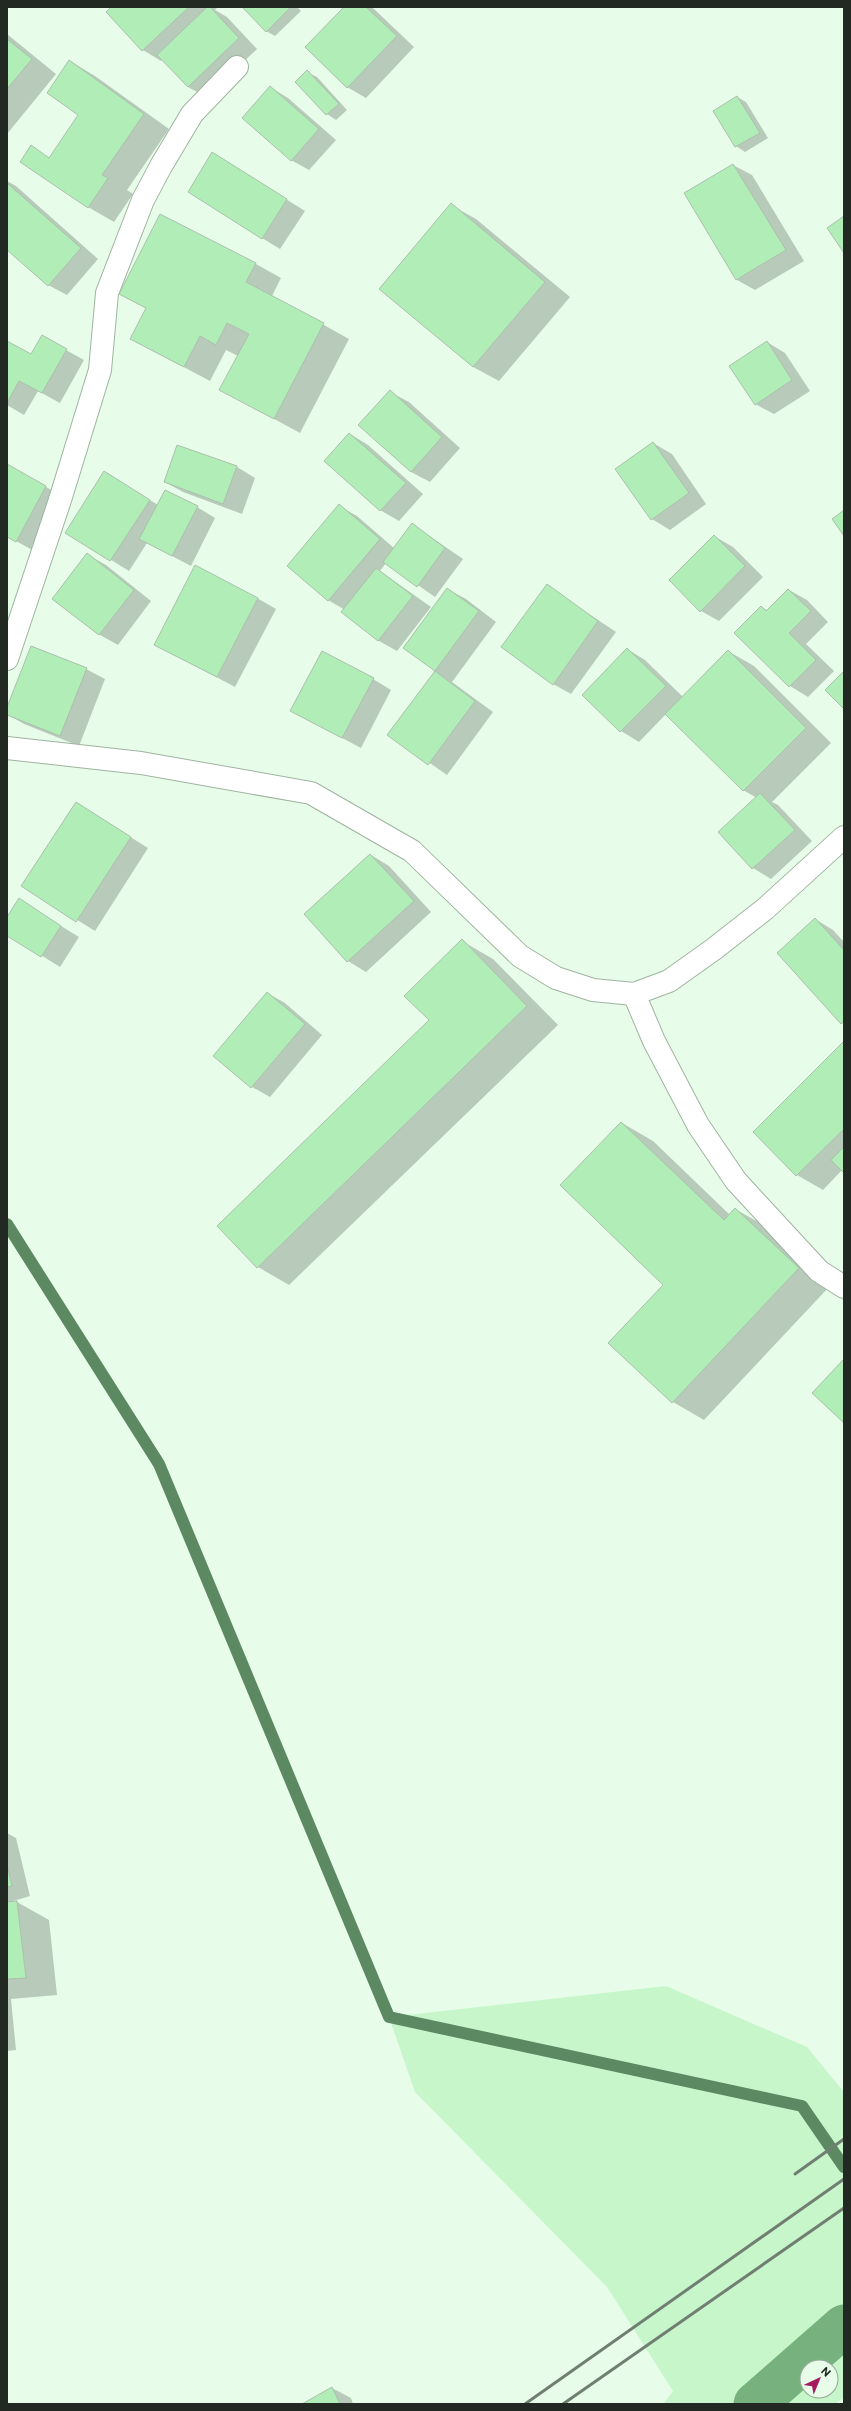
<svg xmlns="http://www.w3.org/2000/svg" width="851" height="2411" viewBox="0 0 851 2411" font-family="Commissioner,sans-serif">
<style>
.green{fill:#c7f6cb;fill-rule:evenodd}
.shadow{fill:#0003}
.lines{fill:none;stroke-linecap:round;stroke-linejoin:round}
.stream{stroke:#5d8962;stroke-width:12}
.canal{stroke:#77b27e;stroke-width:43}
.building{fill:#b1eeb7;stroke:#abc0ad}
.minor-casing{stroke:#9fb4a0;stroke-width:24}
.minor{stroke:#fff;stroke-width:22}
.rail{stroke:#717f73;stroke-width:3}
</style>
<rect width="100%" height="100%" fill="#e7fde9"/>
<!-- green -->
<path class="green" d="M 666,1986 L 807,2047 L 844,2092 L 844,2398 L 835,2404 L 663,2404 L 673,2391 L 607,2287 L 415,2092 L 389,2017 ZM 807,2367 L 831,2367 L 831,2391 L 807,2391 Z"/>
<!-- shadow -->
<g class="shadow">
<path d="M 113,7 L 218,7 L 215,10 L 227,17 L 257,49 L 206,97 L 188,87 L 162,59 L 161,61 L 143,50 Z"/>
<path d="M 243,7 L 297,7 L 301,11 L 275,36 L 266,31 Z"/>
<path d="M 346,7 L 373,8 L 414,47 L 366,98 L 347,87 Z"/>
<path d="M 7,34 L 56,74 L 7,134 Z"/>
<path d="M 70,61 L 95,76 L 169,129 L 127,190 L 133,194 L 114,222 L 88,207 L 31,147 L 50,158 L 80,114 Z"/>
<path d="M 307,72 L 317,77 L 347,110 L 336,120 L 327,114 Z"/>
<path d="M 270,87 L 288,98 L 336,140 L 309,170 L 291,160 Z"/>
<path d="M 737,97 L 746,102 L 768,138 L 745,152 L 736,146 Z"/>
<path d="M 230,164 L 305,211 L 280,249 L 262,238 Z"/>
<path d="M 733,165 L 752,175 L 804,261 L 755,290 L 737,280 L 685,194 Z"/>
<path d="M 7,181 L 16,186 L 98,259 L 67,295 L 48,285 L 7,248 Z"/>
<path d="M 451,205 L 476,219 L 570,297 L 499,381 L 473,367 Z"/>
<path d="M 256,264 L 281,278 L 272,296 L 349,339 L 300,433 L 221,390 L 238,356 L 226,350 L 210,381 L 131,339 L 147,309 L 121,294 Z"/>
<path d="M 7,342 L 32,356 L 66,350 L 84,360 L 60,403 L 38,391 L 24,415 L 7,405 Z"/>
<path d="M 767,342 L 785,353 L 810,391 L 774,414 L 755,404 Z"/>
<path d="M 390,392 L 409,402 L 460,448 L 430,482 L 411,472 L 360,425 Z"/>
<path d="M 350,434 L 368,445 L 423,494 L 399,521 L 380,510 Z"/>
<path d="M 653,443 L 672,454 L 706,504 L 670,530 L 652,519 Z"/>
<path d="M 177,446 L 237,467 L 255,478 L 242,514 L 183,492 L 165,482 Z"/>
<path d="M 7,465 L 64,497 L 34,551 L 7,536 Z"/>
<path d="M 104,472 L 158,505 L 197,507 L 215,518 L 191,566 L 147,543 L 129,571 L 66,532 Z"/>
<path d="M 339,506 L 357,516 L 394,548 L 412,524 L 463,559 L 435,597 L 386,563 L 380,571 L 431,607 L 397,651 L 379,641 L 343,612 L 345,610 L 328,600 Z"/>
<path d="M 714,536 L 733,547 L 763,577 L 719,621 L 701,611 Z"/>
<path d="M 88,555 L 106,565 L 151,601 L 118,645 L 100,635 L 53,599 Z"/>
<path d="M 547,586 L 616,632 L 571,694 L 553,684 Z"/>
<path d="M 447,589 L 466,599 L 496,622 L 452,682 L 493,712 L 447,775 L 388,734 L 436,670 L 405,647 Z"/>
<path d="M 789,590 L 807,600 L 828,622 L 806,644 L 834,671 L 808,697 L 790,686 L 736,633 L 762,607 L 768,611 Z"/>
<path d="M 257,598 L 276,609 L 235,687 L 156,645 Z"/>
<path d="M 627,649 L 645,660 L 683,697 L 728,651 L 754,666 L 831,743 L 772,802 L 778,805 L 812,841 L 771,879 L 753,868 L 719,832 L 757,798 L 743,790 L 666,714 L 639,742 L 621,731 L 583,695 Z"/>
<path d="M 86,669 L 105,679 L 79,746 L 24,724 L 7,714 L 7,710 Z"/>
<path d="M 373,679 L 391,690 L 361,748 L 310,721 Z"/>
<path d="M 94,814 L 148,848 L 95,931 L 23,886 Z"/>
<path d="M 371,855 L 389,866 L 431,912 L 366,972 L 348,961 Z"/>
<path d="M 19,900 L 79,937 L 60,967 L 7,934 L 7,918 Z"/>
<path d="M 815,919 L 833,930 L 844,942 L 844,1024 L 842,1023 Z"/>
<path d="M 462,941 L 493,959 L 558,1025 L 289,1285 L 258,1267 L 218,1226 L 430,1020 Z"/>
<path d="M 267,993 L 285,1003 L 322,1035 L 270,1097 L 252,1087 Z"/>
<path d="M 844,1042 L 844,1172 L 842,1170 L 823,1190 L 797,1175 L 754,1132 Z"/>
<path d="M 622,1123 L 653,1141 L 730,1215 L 735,1209 L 767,1227 L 829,1287 L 704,1420 L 673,1402 L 609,1343 L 665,1285 Z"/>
<path d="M 7,1833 L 16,1838 L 30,1896 L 7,1903 L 17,1902 L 49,1920 L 57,1995 L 11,1999 L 16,2050 L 7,2051 Z"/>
<path d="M 332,2388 L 351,2398 L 353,2404 L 304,2404 Z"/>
</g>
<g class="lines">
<!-- stream -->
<path class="stream" d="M 7,1224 L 159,1464 L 389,2017 L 802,2106 L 844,2167"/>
<!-- canal -->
<path class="canal" d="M 755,2404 L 844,2326"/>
</g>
<!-- building -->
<g class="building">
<path d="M 111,7 L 189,7 L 142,51 L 106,12 Z"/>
<path d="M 207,7 L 210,7 L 239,38 L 188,87 L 157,55 Z"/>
<path d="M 242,7 L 291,7 L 266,32 Z"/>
<path d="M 344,7 L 366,7 L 397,36 L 347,88 L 305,47 Z"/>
<path d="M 7,39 L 32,59 L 7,89 Z"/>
<path d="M 69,60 L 144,114 L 102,175 L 108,178 L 88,208 L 20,162 L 31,145 L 49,158 L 78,115 L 47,93 Z"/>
<path d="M 307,70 L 339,104 L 326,115 L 295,82 Z"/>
<path d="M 270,86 L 319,129 L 291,161 L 242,118 Z"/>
<path d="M 737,96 L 760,133 L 735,147 L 713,111 Z"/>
<path d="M 212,152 L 287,199 L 262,239 L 188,192 Z"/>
<path d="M 733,164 L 786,250 L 736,280 L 684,193 Z"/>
<path d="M 7,183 L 81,248 L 48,286 L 7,250 Z"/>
<path d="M 451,203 L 545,282 L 473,367 L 379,289 Z"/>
<path d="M 160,214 L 256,263 L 246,282 L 324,323 L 274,419 L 219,390 L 249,334 L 227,323 L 216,345 L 200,336 L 184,367 L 130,339 L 146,308 L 119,294 Z"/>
<path d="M 844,216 L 844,253 L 827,228 Z"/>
<path d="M 42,335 L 67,349 L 42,393 L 19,381 L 7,403 L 7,341 L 31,354 Z"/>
<path d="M 767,341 L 792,380 L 755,405 L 729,366 Z"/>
<path d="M 390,390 L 442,437 L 411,472 L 358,425 Z"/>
<path d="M 349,433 L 406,483 L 380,511 L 324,461 Z"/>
<path d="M 653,442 L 689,493 L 651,520 L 615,469 Z"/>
<path d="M 177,445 L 237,466 L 223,504 L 164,482 Z"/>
<path d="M 7,464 L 46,486 L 16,542 L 7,537 Z"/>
<path d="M 104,471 L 150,500 L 110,561 L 65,533 Z"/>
<path d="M 165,490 L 198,506 L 172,556 L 139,539 Z"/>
<path d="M 339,504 L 380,539 L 328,601 L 287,566 Z"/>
<path d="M 844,510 L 844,536 L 832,519 Z"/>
<path d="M 412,523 L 445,548 L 417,587 L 383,562 Z"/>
<path d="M 714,535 L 745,566 L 700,612 L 669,580 Z"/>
<path d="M 87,553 L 134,590 L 99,635 L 52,599 Z"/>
<path d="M 195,565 L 258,598 L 217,677 L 154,645 Z"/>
<path d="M 376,568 L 413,596 L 378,641 L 341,612 Z"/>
<path d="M 547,584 L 598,621 L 553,685 L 501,647 Z"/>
<path d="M 447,588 L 479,611 L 435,671 L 403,648 Z"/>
<path d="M 788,589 L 811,611 L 789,633 L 816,660 L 789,687 L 734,633 L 761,606 L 766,611 Z"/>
<path d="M 31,646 L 87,668 L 60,736 L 7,715 L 7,707 Z"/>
<path d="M 627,648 L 666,686 L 620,732 L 582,695 Z"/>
<path d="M 728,650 L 806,728 L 743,791 L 665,714 Z"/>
<path d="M 322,651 L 374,678 L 342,738 L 290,711 Z"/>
<path d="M 435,671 L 475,701 L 428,765 L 387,735 Z"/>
<path d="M 844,671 L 844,709 L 825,690 Z"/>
<path d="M 760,793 L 795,830 L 752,869 L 718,832 Z"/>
<path d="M 76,802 L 131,837 L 76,922 L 21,886 Z"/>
<path d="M 370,854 L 414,901 L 347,962 L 304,914 Z"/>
<path d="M 19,898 L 61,926 L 41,957 L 7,936 L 7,917 Z"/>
<path d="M 815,918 L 844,950 L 844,1021 L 841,1024 L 777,953 Z"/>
<path d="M 462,939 L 527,1006 L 257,1268 L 217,1226 L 429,1020 L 404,996 Z"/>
<path d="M 267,992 L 305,1024 L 251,1088 L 213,1056 Z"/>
<path d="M 844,1041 L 844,1129 L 796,1176 L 753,1132 Z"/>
<path d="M 621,1122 L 724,1220 L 735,1208 L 799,1268 L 672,1403 L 608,1343 L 663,1285 L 560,1185 Z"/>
<path d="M 844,1147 L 844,1173 L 831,1160 Z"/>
<path d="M 844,1359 L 844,1423 L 812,1393 Z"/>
<path d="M 7,1865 L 12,1886 L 7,1887 Z"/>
<path d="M 17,1901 L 26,1978 L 7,1979 L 7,1902 Z"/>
<path d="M 332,2387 L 340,2404 L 302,2404 Z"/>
</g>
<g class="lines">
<defs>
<g id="minor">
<path d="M 7,659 L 60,500 L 100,370 L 107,293 L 143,200 L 161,166 L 192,114 L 237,67"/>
<path d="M 7,748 L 141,763 L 311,793 L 412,851 L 520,956 L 556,978 L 593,990 L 634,994 L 669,981 L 714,949 L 765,909 L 844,837"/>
<path d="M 634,994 L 654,1041 L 698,1125 L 736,1181 L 819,1271 L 844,1287"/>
</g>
</defs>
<!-- minor casing -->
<use href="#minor" class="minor-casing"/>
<!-- minor -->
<use href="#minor" class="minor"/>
<!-- rail -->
<g class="rail">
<path d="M 795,2174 L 844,2139"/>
<path d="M 525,2404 L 844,2179"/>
<path d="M 563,2404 L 844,2208"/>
</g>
</g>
<!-- border -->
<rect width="851" height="2411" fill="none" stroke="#212922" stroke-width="16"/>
<!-- north arrow -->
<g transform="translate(819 2379) rotate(44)"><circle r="19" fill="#e7fde9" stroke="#98a899"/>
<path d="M0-3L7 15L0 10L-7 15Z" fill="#a61a5f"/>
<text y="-6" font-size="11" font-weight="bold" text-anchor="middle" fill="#212922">N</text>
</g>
</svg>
